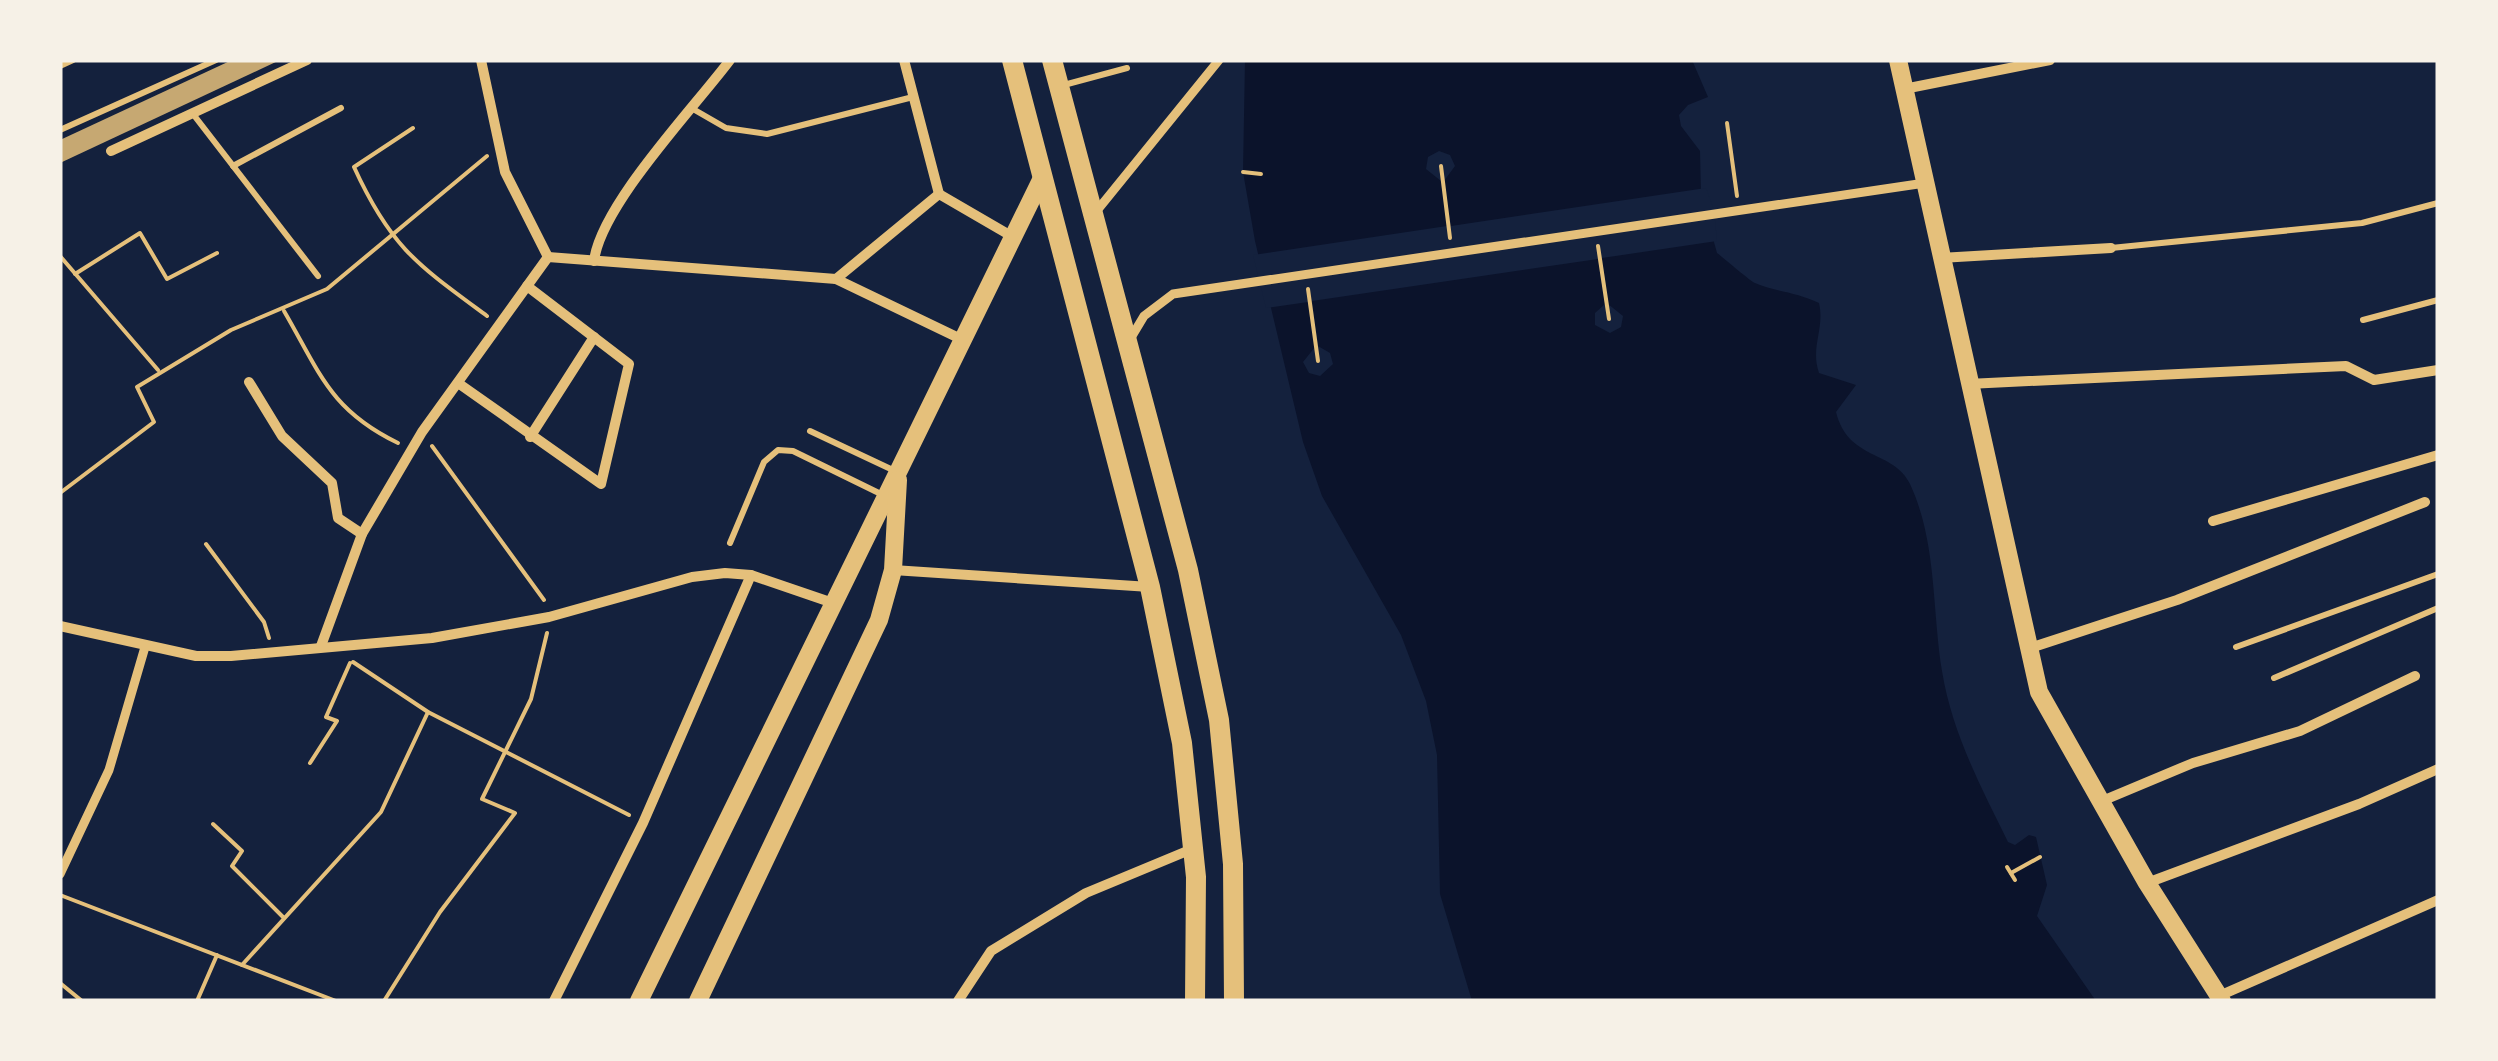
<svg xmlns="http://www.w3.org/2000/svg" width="2498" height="1061" viewBox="0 0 2498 1061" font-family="'Asap Condensed',sans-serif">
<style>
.water{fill:#0b132b}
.pier{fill:#14213d}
.building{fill:#c6a872}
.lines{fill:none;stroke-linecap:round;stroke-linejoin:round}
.path{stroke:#e5c07b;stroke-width:4}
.service{stroke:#e5c07b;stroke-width:6}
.pedestrian{stroke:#e5c07b;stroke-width:9}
.minor{stroke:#e5c07b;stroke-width:10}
.tertiary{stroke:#e5c07b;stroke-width:18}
.primary{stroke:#e5c07b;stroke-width:20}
</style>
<rect width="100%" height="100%" fill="#14213d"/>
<!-- water -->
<path class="water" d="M 1245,60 L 1692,60 L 1708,97 L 1688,105 L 1679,115 L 1681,126 L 1700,151 L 1701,195 L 1717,253 C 1725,259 1750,281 1755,283 C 1772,291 1797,292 1819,303 C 1825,329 1810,347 1819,373 L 1856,385 L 1836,412 C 1848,461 1894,450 1910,484 C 1937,542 1932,610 1942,671 C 1952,733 1981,787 2008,842 L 2015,845 L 2029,835 L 2036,837 L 2047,885 L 2037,916 L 2096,1001 L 1472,1001 L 1440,894 L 1437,755 L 1426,701 L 1401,635 L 1322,496 L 1303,442 L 1255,241 L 1243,172 Z"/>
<!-- pier -->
<path class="pier" d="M 1439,151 L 1450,155 L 1455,166 L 1444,181 L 1451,226 L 1706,188 L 1714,210 L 1717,241 L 1602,258 L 1608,304 L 1623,316 L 1621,327 L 1610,333 L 1595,325 L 1595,313 L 1605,304 L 1598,259 L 1312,301 L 1318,346 L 1330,353 L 1333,364 L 1320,376 L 1309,373 L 1303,362 L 1315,347 L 1308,302 L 1266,308 L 1253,255 L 1447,226 L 1441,181 L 1426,169 L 1428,157 Z"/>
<!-- building -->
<path class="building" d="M 232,60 L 280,60 L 60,163 L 60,140 Z"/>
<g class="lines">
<!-- path -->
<g class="path">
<path d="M 1727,123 L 1737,196"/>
<path d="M 413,128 L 354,167 C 391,248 418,265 487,316"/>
<path d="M 1441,166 L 1450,238"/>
<path d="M 1243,172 L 1261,174"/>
<path d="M 1598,246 L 1609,319"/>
<path d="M 60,256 L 158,370"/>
<path d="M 75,274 L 140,233 L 167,279 L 217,253"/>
<path d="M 1308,289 L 1318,361"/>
<path d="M 284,311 C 320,373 330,410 398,443"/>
<path d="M 432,446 L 544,600"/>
<path d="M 60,493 L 154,422 L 137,387 L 231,330 L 327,289 L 487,156"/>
<path d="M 206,544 L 264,622 L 269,638"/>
<path d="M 353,662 L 428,712 L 629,815"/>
<path d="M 310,763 L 337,721 L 326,717 L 350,663"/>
<path d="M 213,824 L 242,851 L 232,866 L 283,917"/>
<path d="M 2007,867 L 2015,880"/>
<path d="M 2011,873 L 2040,857"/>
<path d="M 60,895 L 336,1001"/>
<path d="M 242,965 L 381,812 L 428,712"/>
<path d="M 60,983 L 82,1001"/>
<path d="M 197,1001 L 217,955"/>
<path d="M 384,1001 L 440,912 L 515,813 L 482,799 L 531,699 L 547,633"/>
</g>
<!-- service -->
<g class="service">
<path d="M 60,66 L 73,60"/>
<path d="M 1060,86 L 1127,68"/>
<path d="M 693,109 L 726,128 L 767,134 L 913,97"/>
<path d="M 193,114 L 318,276"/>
<path d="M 60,130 L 216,60"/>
<path d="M 233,166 L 341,108"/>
<path d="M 2111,248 L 2362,223 L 2438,203"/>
<path d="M 2363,320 L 2438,300"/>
<path d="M 810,431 L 895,471"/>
<path d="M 730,543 L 764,462 L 778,450 L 793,451 L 885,496"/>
<path d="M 2236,647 L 2438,574"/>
<path d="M 2274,678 L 2438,608"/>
</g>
<!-- pedestrian -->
<g class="pedestrian">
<path d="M 1095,213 L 1219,60"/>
<path d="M 1129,341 L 1144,316 L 1173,294 L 1925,183"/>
<path d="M 60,874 L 109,770 L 145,647"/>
</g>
<!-- minor -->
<g class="minor">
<path d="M 481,60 L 505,172 L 548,257"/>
<path d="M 904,60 L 939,194"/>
<path d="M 1904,89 L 2050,60"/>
<path d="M 111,151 L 307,60"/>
<path d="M 548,257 L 836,279 L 963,340"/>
<path d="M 1940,258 L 2111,248"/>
<path d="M 594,261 C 601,205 694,108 730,60"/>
<path d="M 836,279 L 939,194 L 1013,237"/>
<path d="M 249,382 L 282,436 L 332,483 L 338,518 L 362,534"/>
<path d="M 458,383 L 601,484 L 629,364 L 527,286"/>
<path d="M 1968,384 L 2346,366 L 2374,380 L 2438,370"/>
<path d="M 530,437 L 594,337"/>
<path d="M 2213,521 L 2438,455"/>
<path d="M 893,570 L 1150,587"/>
<path d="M 60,626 L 196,656 L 231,656 L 432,638 L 549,617 L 692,577 L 725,573 L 751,575 L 833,603"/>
<path d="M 321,646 L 362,534 L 422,432 L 548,257"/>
<path d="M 2027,649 L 2177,600 L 2425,502"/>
<path d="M 2102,801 L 2193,763 L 2300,731 L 2415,676"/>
<path d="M 2147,883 L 2359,804 L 2438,769"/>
<path d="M 2219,996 L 2438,900"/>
<path d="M 554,1001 L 643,823 L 751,575"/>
<path d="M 958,1001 L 991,951 L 1086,893 L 1192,849"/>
</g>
<!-- tertiary -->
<g class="tertiary">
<path d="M 1898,60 L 2039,692 L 2147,883 L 2222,1001"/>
<path d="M 639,1001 L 1042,178"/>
<path d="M 698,1001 L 879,620 L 893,570 L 898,480"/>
</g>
<!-- primary -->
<g class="primary">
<path d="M 1012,60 L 1150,587 L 1182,743 L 1196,877 L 1195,1001"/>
<path d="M 1052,60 L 1188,570 L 1219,720 L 1233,864 L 1234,1001"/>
</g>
</g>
<!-- border -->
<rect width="2498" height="1061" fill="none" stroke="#f6f1e7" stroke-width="125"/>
</svg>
